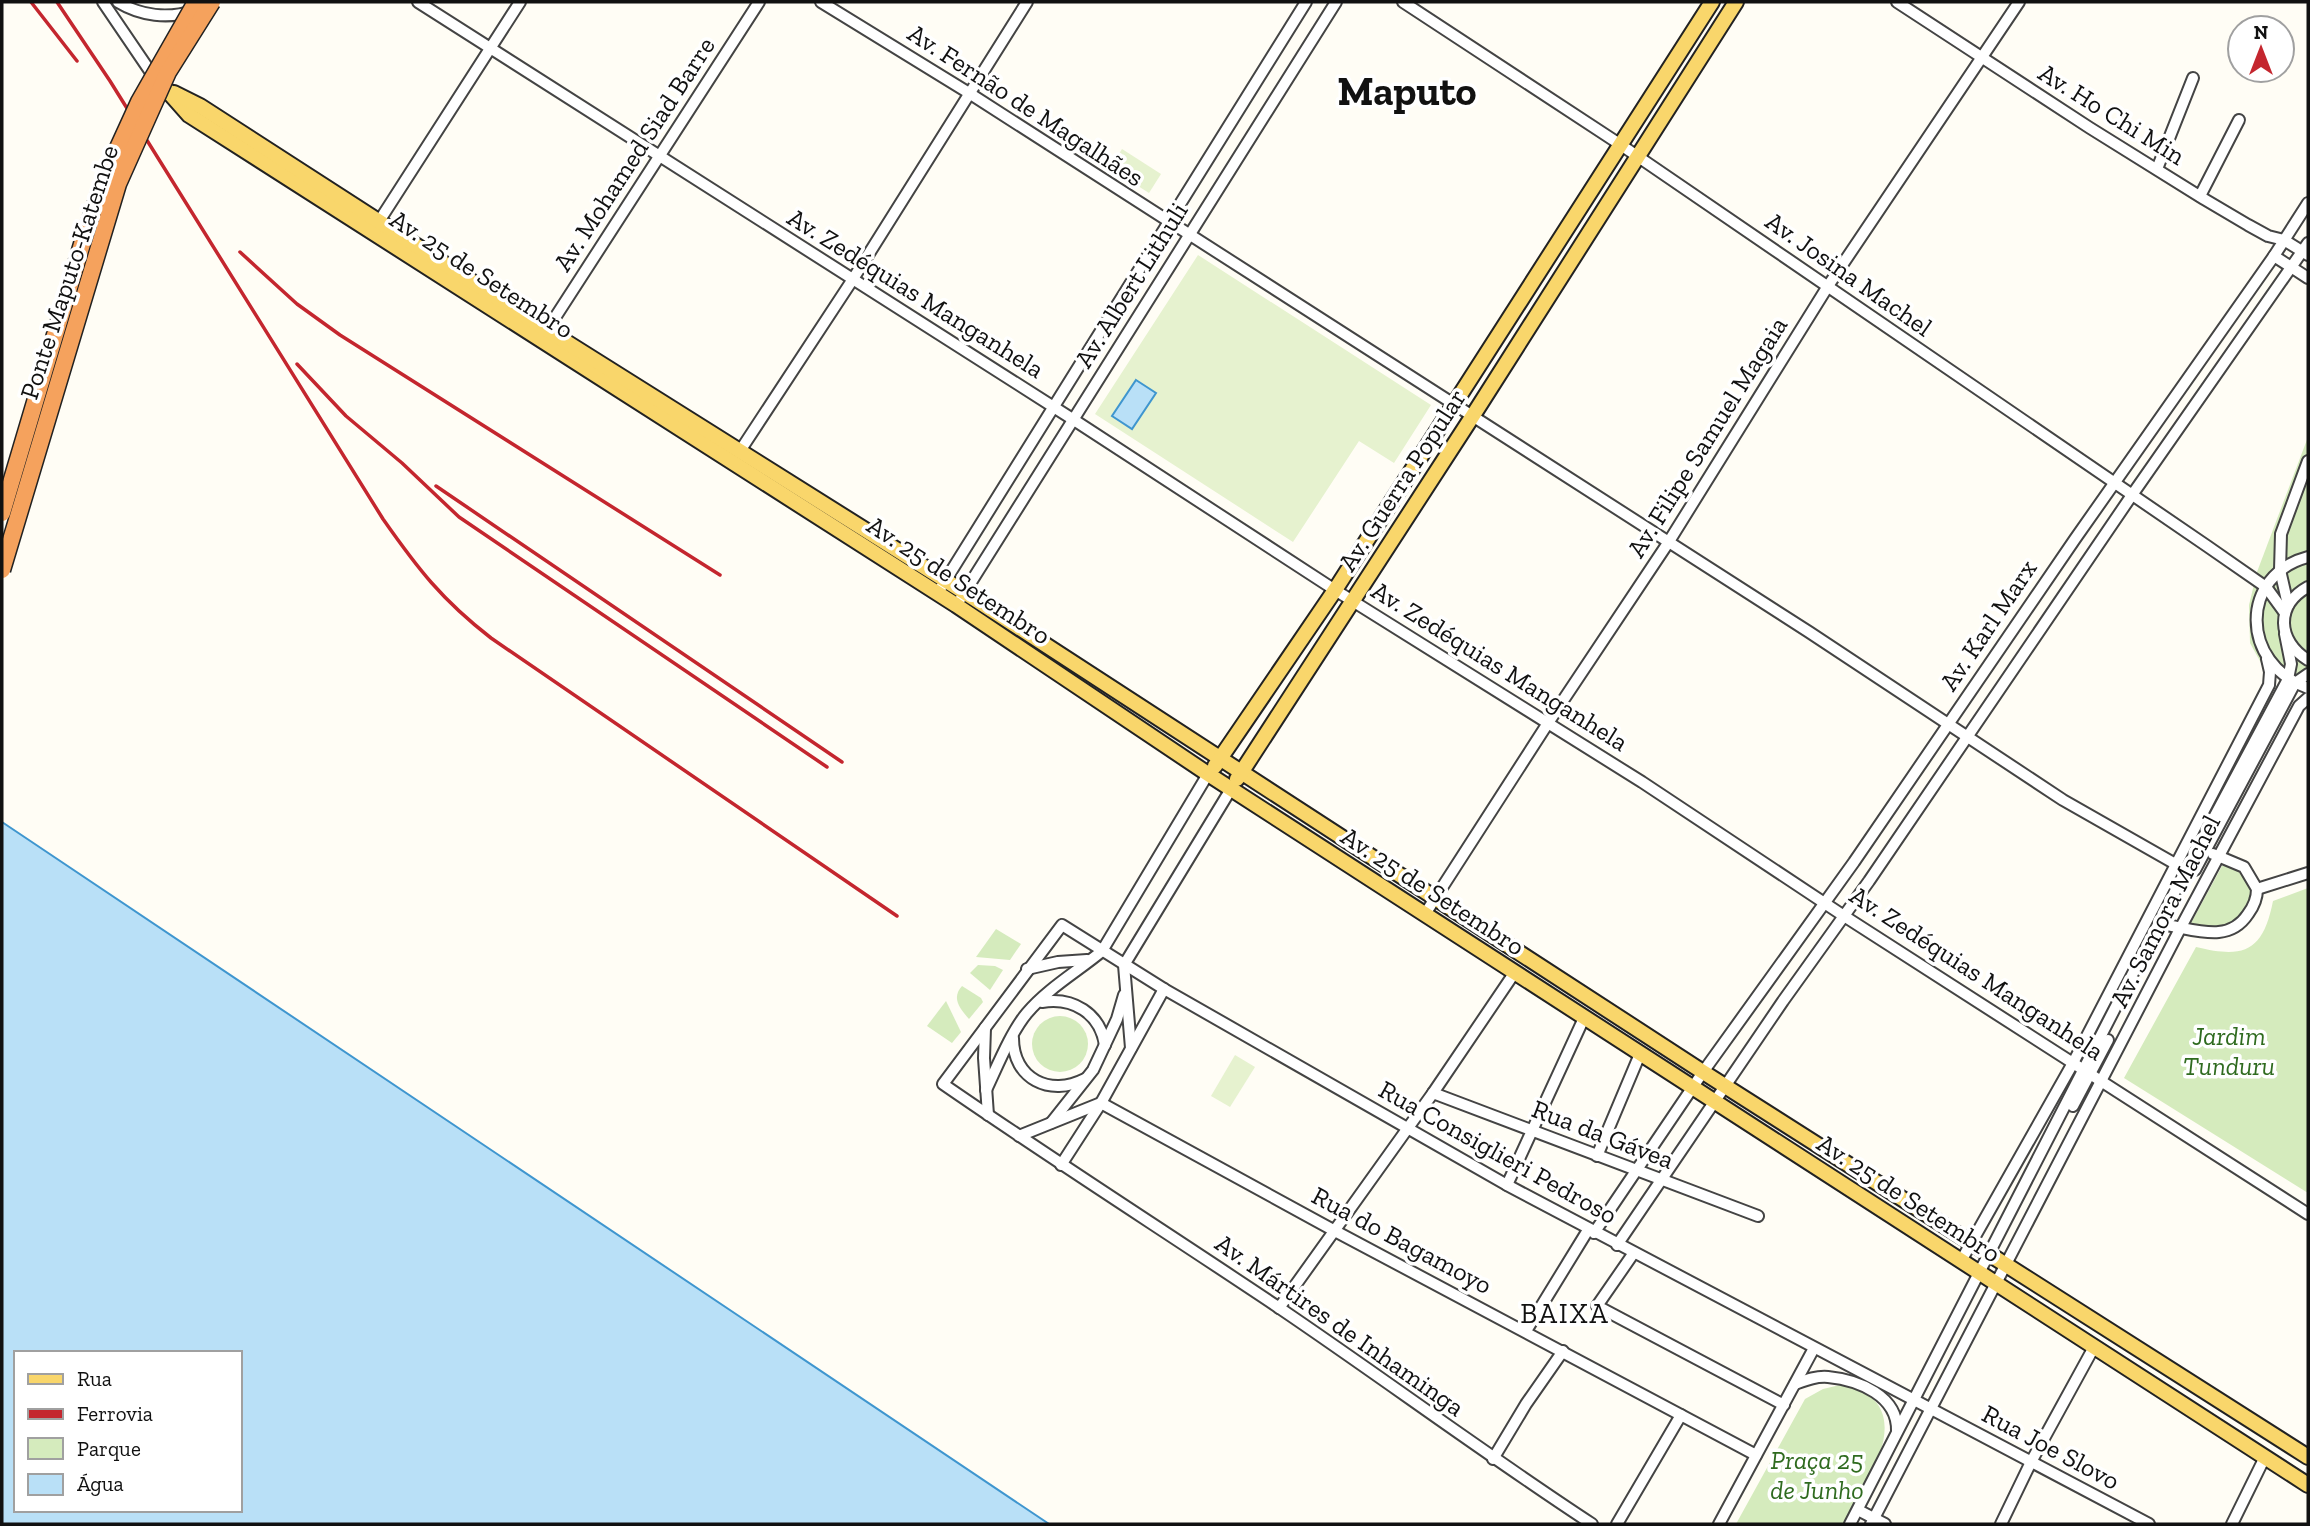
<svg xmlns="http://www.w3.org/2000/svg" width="2310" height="1526" viewBox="0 0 2310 1526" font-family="'Zilla Slab',serif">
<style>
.green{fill:#d5ebbd}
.pitch{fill:#e6f2cf}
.water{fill:#b9e0f7;stroke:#3f96cf;stroke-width:2;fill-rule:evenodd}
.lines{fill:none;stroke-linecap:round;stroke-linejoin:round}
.minor-casing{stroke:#444;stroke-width:14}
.major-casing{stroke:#222;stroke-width:18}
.minor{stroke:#fff;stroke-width:10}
.major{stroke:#f9d66b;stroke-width:14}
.rail{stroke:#c4262e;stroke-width:3.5}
.highway-bridge-casing{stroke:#222;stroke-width:19;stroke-linecap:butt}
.highway-bridge{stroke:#f5a25d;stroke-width:16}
.labels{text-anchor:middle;stroke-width:7;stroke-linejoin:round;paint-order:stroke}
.street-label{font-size:26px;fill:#111;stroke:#fff}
.park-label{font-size:26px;font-style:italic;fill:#2f6b1f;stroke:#fff}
.neighbourhood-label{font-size:28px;letter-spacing:2px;fill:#111;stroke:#fff}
.town-label{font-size:40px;font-weight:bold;fill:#111;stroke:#fff}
</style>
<rect width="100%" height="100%" fill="#fffdf5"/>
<!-- green -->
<g class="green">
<path d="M 2308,437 L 2308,695 L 2265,670 L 2250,643 L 2249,605 L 2257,572 Z"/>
<path d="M 2226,864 C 2241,871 2256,886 2250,905 C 2248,913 2239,922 2234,929 L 2190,925 L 2222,866 Z"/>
<path d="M 2308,888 L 2308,1193 L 2124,1078 L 2196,947 C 2245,959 2263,951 2273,901 Z"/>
<path d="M 996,929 L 1021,944 L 1010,960 L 976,957 Z"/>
<path d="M 978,965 L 995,966 L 1003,970 L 990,990 L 970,973 Z"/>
<path d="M 962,986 L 981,998 L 983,1002 L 969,1019 C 960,1009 951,998 962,986 Z"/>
<path d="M 946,1001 L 961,1032 L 952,1043 L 927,1026 Z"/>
<circle cx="1060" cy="1044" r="28"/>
<path d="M 1840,1385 C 1847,1387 1855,1388 1861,1391 C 1915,1417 1862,1490 1845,1524 L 1736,1524 L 1805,1399 L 1823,1389 Z"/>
</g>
<!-- pitch -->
<g class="pitch">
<path d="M 1122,149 L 1161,174 L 1149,193 L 1110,168 Z"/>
<path d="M 1198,255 L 1431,405 L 1394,463 L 1359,441 L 1293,542 L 1095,414 Z"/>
<path d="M 1235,1055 L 1255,1067 L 1230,1107 L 1211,1096 Z"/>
</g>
<!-- water -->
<g class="water">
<path d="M 1136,380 L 1156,393 L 1132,429 L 1112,416 Z"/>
<path d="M 2,822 L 1049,1524 L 2,1524 ZM 16,1353 L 240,1353 L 240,1510 L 16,1510 Z"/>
</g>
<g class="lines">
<defs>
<g id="minor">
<path d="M 103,2 L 156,80"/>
<path d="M 118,2 C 141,16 168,19 194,11"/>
<path d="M 418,2 L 1074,420 L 1335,590 L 1642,782 L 1844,916 L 2308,1214"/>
<path d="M 821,2 L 969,93 L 1809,632 L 2063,800 L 2186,870"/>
<path d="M 1403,2 L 1621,145 L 2207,546 L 2266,587 L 2285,613"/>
<path d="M 1897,2 L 2090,128 L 2204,199 L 2248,225 L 2268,236 L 2284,240 L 2308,255"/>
<path d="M 2157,169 L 2193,78"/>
<path d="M 2200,196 L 2239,120"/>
<path d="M 376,226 L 520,2"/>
<path d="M 2274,256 L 2308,278"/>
<path d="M 547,330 L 759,2"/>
<path d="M 740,451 L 853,279 L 1027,2"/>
<path d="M 2308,557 C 2239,575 2240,664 2308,688"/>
<path d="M 2308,587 C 2275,605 2277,641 2308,660"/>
<path d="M 937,594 L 1306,2"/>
<path d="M 961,598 L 1336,2"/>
<path d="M 2288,605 L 2280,570 L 2281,534 L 2308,461"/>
<path d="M 2195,870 L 2295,683 L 2308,674"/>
<path d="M 2257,889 L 2308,873"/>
<path d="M 1425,914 L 1548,723 L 1668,543 L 1828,286 L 2019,2"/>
<path d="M 2158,924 C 2191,927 2227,946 2248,914 C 2254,906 2257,899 2257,889 L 2244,867 L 2213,854"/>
<path d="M 1027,969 L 1058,962 L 1087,960"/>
<path d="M 1042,1002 C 1073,997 1100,1013 1105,1045"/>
<path d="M 985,1028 L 984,1058 L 988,1115"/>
<path d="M 1013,1038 C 1013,1079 1050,1097 1085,1079"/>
<path d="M 1131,1048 L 1124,965 L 1231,789"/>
<path d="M 986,1090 C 997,1067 1011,1032 1027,1013 C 1047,989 1078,971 1102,951 L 1208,774"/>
<path d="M 1433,1093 L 1758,1216"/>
<path d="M 2073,1106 L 2108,1040"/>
<path d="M 1051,1123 L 1093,1070 L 1117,1019 L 1124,995"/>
<path d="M 1019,1136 L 1101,1103 L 1335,1231 L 1756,1455"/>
<path d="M 1597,1156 L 1640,1054"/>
<path d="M 1061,1165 L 1101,1103 L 1164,989"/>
<path d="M 1507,1185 L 1584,1018"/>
<path d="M 1594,1233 L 1703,1072 L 1854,862 L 2075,539 L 2274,256 L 2308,203"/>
<path d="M 1617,1245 L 1783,1001 L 1869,881 L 2132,495 L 2308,243"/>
<path d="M 1633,1254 L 1597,1306 L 1784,1405"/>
<path d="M 1961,1261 L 2073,1063 L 2269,685 L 2270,672 L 2267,659"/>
<path d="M 1279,1308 L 1433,1093 L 1515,972"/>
<path d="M 1526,1331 L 1588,1230"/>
<path d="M 1795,1384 C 1806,1380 1816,1376 1828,1377 C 1859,1380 1898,1396 1897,1431"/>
<path d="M 1493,1459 L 1526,1404 L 1563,1351"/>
<path d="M 1858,1510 L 1885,1524"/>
<path d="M 1592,1524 C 1485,1454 1383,1378 1278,1307 C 1166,1232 1053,1160 943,1084 L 1062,925 L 1164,989 L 1507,1185 L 2149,1524"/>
<path d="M 1617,1524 L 1681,1415"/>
<path d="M 1719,1524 L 1814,1348"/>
<path d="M 1850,1524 L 2186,870 L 2288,679 L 2291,664 L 2285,634"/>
<path d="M 1871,1524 L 2181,927 L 2299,706 L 2308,698"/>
<path d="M 2001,1524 L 2031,1462 L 2094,1347"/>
<path d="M 2232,1524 L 2265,1457"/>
</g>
<g id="major">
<path d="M 166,89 L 189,115 L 956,605 L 1208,774 L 2308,1485"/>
<path d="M 174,93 L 200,106 L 547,330 L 964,592 L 1703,1072 L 2308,1457"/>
<path d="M 1215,766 L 1335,590 L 1712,2"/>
<path d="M 1237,779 L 1472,417 L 1736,2"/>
</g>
</defs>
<!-- minor casing -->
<use href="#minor" class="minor-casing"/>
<!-- major casing -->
<use href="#major" class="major-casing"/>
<!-- minor -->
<use href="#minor" class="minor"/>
<!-- major -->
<use href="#major" class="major"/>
<!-- rail -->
<g class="rail">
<path d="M 31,2 L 77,61"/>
<path d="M 57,2 L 110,81 L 383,519 C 418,569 442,600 491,638 L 897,916"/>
<path d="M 240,252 L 297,304 L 340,335 L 720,575"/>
<path d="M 297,364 L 346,416 L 402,463 L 459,517 L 827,767"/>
<path d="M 436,486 L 842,762"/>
</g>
<defs>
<g id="highway-bridge">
<path d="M 2,513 L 85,234 L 107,172 L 139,102 L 196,2"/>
<path d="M 2,570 L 118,184 L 168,72 L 212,2"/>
</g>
</defs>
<!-- highway-bridge casing -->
<use href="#highway-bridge" class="highway-bridge-casing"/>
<!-- highway-bridge -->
<use href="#highway-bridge" class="highway-bridge"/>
</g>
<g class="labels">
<!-- street labels -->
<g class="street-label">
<text transform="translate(1026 105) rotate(33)" y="9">Av. Fernão de Magalhães</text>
<text transform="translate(2112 114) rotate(32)" y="9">Av. Ho Chi Min</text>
<text transform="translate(634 154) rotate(-57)" y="9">Av. Mohamed Siad Barre</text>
<text transform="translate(69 272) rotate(-72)" y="9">Ponte Maputo-Katembe</text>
<text transform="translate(482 274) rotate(33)" y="9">Av. 25 de Setembro</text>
<text transform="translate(1849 274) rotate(35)" y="9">Av. Josina Machel</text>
<text transform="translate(1131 285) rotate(-58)" y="9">Av. Albert Lithuli</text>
<text transform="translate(916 293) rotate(32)" y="9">Av. Zedéquias Manganhela</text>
<text transform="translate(1707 437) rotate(-58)" y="9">Av. Filipe Samuel Magaia</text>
<text transform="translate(1402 480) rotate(-57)" y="9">Av. Guerra Popular</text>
<text transform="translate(959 580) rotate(33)" y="9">Av. 25 de Setembro</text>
<text transform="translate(1988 625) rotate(-56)" y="9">Av. Karl Marx</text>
<text transform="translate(1500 666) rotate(32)" y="9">Av. Zedéquias Manganhela</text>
<text transform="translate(1433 891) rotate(33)" y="9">Av. 25 de Setembro</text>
<text transform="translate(2165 911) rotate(-63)" y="9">Av. Samora Machel</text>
<text transform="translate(1977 973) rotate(33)" y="9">Av. Zedéquias Manganhela</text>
<text transform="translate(1603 1134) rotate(21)" y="9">Rua da Gávea</text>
<text transform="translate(1498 1152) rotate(29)" y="9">Rua Consiglieri Pedroso</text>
<text transform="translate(1909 1198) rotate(33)" y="9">Av. 25 de Setembro</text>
<text transform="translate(1402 1240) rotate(28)" y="9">Rua do Bagamoyo</text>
<text transform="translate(1340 1325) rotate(35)" y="9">Av. Mártires de Inhaminga</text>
<text transform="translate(2051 1447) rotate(28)" y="9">Rua Joe Slovo</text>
</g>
<!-- park labels -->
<g class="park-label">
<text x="2229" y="1045">Jardim<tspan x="2229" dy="30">Tunduru</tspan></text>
<text x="1817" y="1469">Praça 25<tspan x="1817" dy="30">de Junho</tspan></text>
</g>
<!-- neighbourhood labels -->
<g class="neighbourhood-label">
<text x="1565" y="1323">BAIXA</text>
</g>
<!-- town labels -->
<g class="town-label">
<text x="1407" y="105">Maputo</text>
</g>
</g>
<!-- border -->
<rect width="2310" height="1526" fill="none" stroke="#111111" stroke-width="7"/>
<!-- legend -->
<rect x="14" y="1351" width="228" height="161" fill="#ffffff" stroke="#a0a0a0" stroke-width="2"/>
<rect x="28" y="1374" width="35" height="10" fill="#f9d66b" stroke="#a0a0a0" stroke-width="2"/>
<text x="77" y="1386" font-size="21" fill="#111111">Rua</text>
<rect x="28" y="1409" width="35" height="10" fill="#c4262e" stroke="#a0a0a0" stroke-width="2"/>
<text x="77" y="1421" font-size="21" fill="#111111">Ferrovia</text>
<rect x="28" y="1438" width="35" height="21" fill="#d5ebbd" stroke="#a0a0a0" stroke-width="2"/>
<text x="77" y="1456" font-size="21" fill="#111111">Parque</text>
<rect x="28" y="1474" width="35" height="21" fill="#b9e0f7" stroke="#a0a0a0" stroke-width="2"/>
<text x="77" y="1491" font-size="21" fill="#111111">Água</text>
<!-- north arrow -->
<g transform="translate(2261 49)"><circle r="33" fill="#ffffff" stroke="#a0a0a0" stroke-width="2"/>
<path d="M0-5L12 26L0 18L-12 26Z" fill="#c4262e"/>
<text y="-10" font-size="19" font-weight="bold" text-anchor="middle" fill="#111111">N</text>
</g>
</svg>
